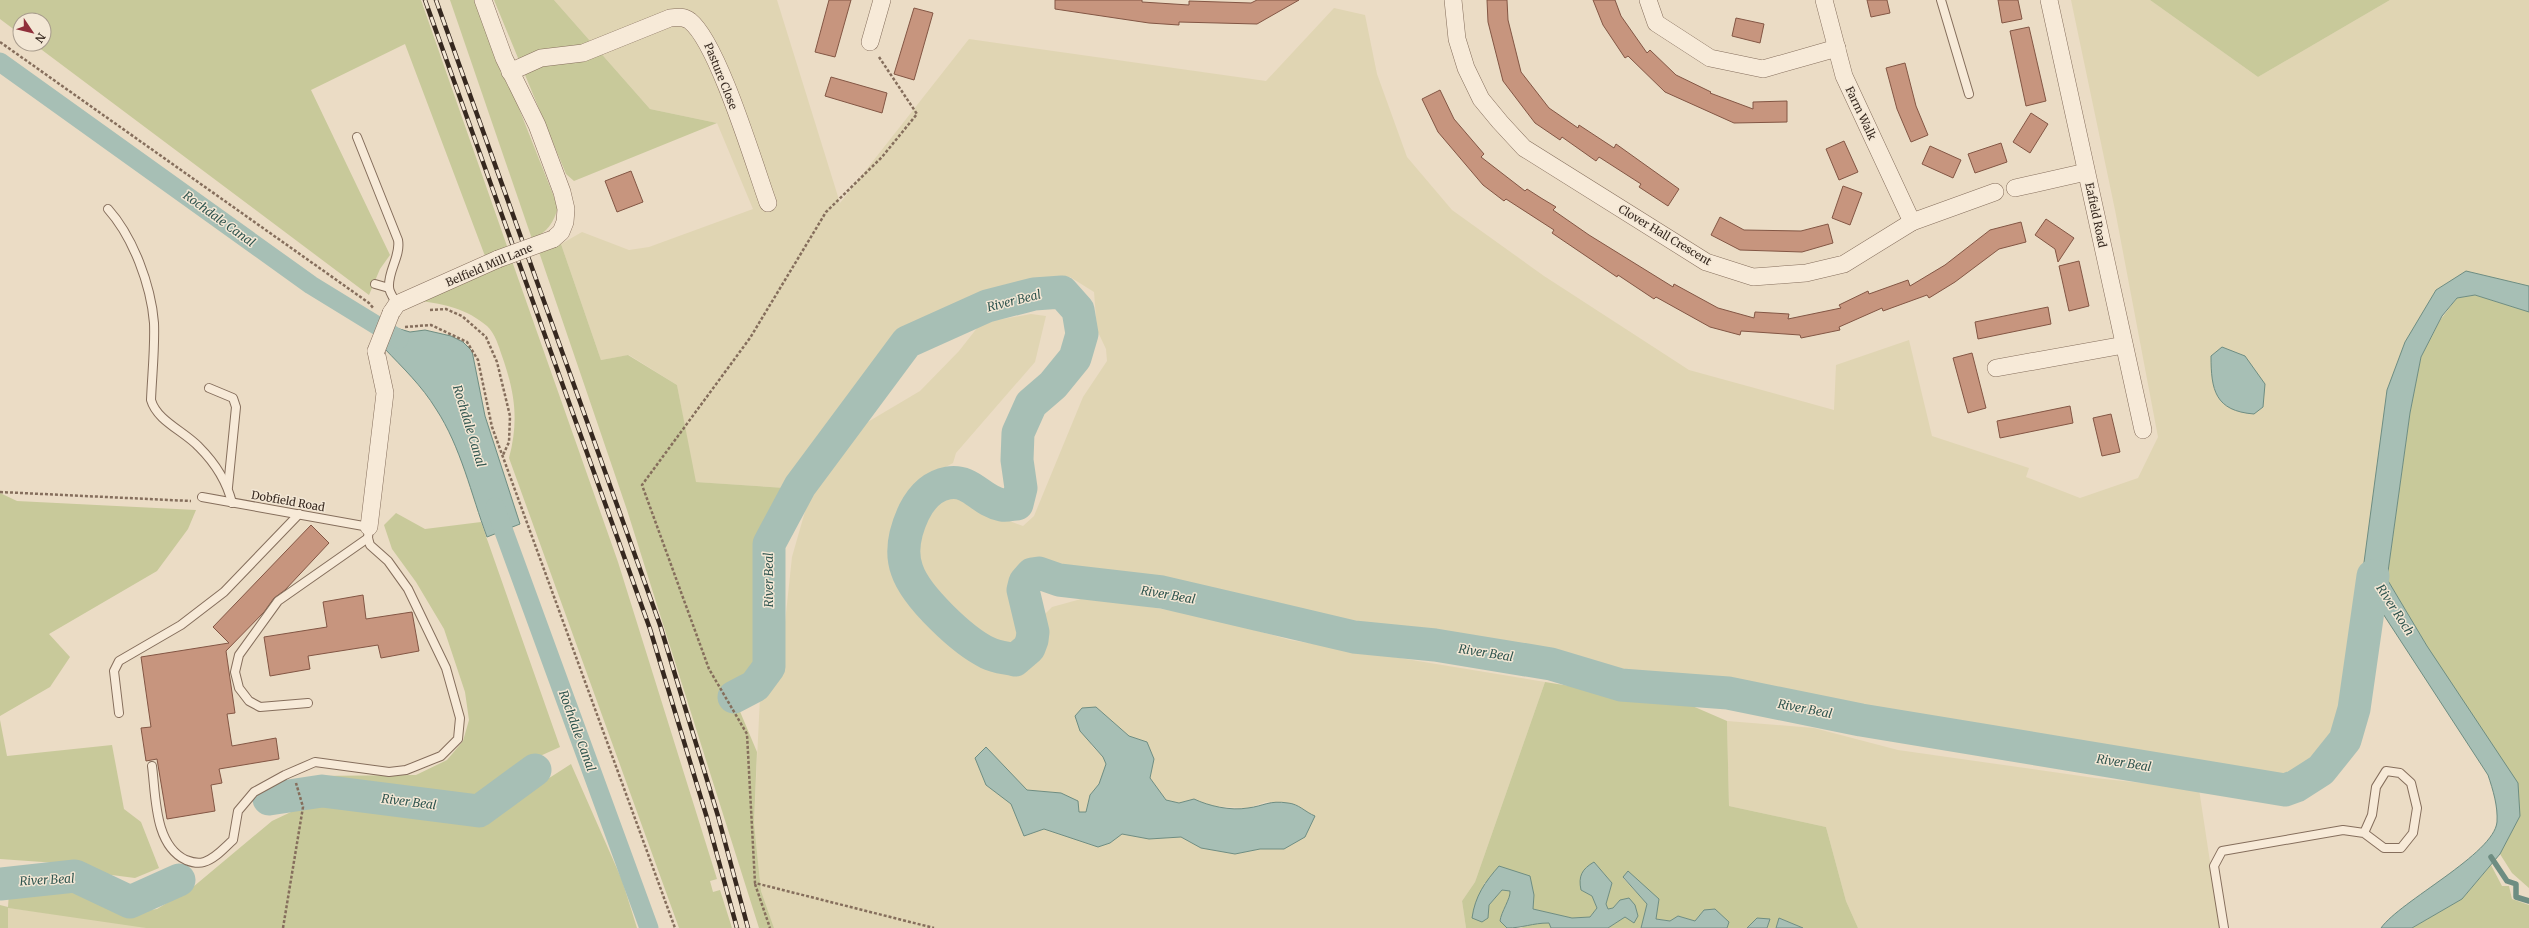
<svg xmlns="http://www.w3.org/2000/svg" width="2529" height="928" viewBox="0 0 2529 928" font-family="Merriweather,serif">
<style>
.farmland{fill:#e0d5b3;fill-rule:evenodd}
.green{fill:#c8c99a}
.water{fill:#a7bfb5;stroke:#6e8d82}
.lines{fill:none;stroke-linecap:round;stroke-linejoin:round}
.stream{stroke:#6e8d82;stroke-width:5.5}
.canal{stroke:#a7bfb5;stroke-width:19}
.river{stroke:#a7bfb5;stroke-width:33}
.building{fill:#c7957e;stroke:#835644}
.service-casing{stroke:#856e5c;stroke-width:10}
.minor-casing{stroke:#856e5c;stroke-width:18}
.path{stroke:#856e5c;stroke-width:2.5;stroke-dasharray:3 2;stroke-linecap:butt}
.service{stroke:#f7ead8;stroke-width:8}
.minor{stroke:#f7ead8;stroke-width:17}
.rail-casing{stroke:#36281f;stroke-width:4.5}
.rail{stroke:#f3e7d5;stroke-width:3;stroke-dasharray:9;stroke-linecap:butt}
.minor-bridge-casing{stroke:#856e5c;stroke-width:18;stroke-linecap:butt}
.minor-bridge{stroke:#f7ead8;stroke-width:17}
.labels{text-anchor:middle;stroke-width:3;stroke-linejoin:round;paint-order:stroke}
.street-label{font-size:11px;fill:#36281f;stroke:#f3e7d5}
.water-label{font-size:12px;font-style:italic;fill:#30554f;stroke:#f3e7d5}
</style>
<rect width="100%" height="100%" fill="#ebdcc5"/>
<!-- farmland -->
<g class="farmland">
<path d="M 554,0 L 777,0 L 840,203 L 969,39 L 1266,81 L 1334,8 L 1365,15 L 1377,74 L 1407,157 L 1452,210 L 1544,276 L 1689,370 L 1834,410 L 1836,365 L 1909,340 L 1932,436 L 2029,468 L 2026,477 L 2080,498 L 2138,478 L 2158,437 L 2115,210 L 2071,0 L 2150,0 L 2258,77 L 2390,0 L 2529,0 L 2529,287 L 2466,271 L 2387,390 L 2346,708 L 2340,724 L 2319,759 L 2309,768 L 2279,779 L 2256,779 L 2034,744 L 1733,689 L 1627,675 L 1566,659 L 1430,639 L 1357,632 L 1172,587 L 1072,575 L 1045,561 L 1030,559 L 1020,567 L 1014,582 L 1016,600 L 1023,627 L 1020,638 L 1012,647 L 1001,646 L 939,602 L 912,568 L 913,535 L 935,502 L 948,494 L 959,496 L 999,517 L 1023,526 L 1034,516 L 1083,397 L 1107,361 L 1106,349 L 1097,330 L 1094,292 L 1070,277 L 1017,288 L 916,323 L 892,344 L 842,419 L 786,488 L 695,482 L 677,385 L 629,355 L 601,360 L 561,244 L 582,232 L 629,250 L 649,247 L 753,209 L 717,123 L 650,109 Z"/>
<path d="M 1031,314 L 1046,316 L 1035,362 L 956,453 L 953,463 L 927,477 L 909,493 L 895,519 L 889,553 L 898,587 L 921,620 L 993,669 L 1021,666 L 1032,659 L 1041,648 L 1045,614 L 1052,607 L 1081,599 L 1118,602 L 1205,616 L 1290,640 L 1545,682 L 1475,882 L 1462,901 L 1466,928 L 774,928 L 761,891 L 754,823 L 760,697 L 780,669 L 792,557 L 808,501 L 866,423 L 920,391 L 959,351 L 981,323 ZM 1096,707 L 1129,736 L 1147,742 L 1154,759 L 1150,778 L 1166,800 L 1179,803 L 1194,799 L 1208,806 L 1248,808 L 1266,802 L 1297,805 L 1308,813 L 1315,816 L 1284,849 L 1260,849 L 1235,854 L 1201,848 L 1181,837 L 1149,839 L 1122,834 L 1110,843 L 1098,847 L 1044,829 L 1024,836 L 1011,803 L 986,785 L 975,758 L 1009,774 L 1027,790 L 1061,793 L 1079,813 L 1086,812 L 1090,795 L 1099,784 L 1106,764 L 1103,757 L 1091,745 Z"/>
<path d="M 1727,721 L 1814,728 L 1898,750 L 2095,778 L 2199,789 L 2220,928 L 1858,928 L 1846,901 L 1826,827 L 1729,806 Z"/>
<path d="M 8,908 L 132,924 L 146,928 L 8,928 Z"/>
</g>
<!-- green -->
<g class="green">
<path d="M 0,0 L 421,0 L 508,249 L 485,256 L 405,44 L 311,90 L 390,255 L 380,269 L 369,295 L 34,44 L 44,44 L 44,20 L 20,20 L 20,34 L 0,19 Z"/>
<path d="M 450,0 L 476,0 L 558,207 C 554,222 547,233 532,239 Z"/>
<path d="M 494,0 L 554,0 L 650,109 L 717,123 L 574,181 L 566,174 Z"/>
<path d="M 2150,0 L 2390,0 L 2258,77 Z"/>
<path d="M 561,244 L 601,360 L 628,355 L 677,385 L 696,482 L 786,488 L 762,524 L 755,557 L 754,616 L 760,663 L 757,675 L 747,683 L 731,690 L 757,752 L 754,823 L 761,891 L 774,928 L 759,928 L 627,510 L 539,252 Z"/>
<path d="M 512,261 L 618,562 L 717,879 L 710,881 L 713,892 L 720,890 L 732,928 L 679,928 L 509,458 C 519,420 515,393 502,356 C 499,347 495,333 487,326 C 467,309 445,304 420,301 Z"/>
<path d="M 2475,295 L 2529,312 L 2529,888 L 2512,873 L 2500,854 L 2520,816 L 2427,646 L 2387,579 L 2410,413 L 2421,357 L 2441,319 L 2457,298 Z"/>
<path d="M 0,493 L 17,501 L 196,510 L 188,529 L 157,571 L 49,634 L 70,657 L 50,687 L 0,716 Z"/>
<path d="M 396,513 L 425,529 L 481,522 L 560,747 L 529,761 L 474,802 L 309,782 L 315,776 L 416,775 L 447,760 L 463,741 L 469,720 L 465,692 L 444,629 L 416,582 L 392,549 L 384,525 Z"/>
<path d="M 1545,682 L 1595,690 L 1674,698 L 1727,721 L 1729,806 L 1826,827 L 1846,901 L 1858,928 L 1803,928 L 1779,918 L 1776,928 L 1767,928 L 1770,919 L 1747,928 L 1727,928 L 1728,922 L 1704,910 L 1695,921 L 1678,916 L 1670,921 L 1656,919 L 1659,899 L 1623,878 L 1647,904 L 1641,928 L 1608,928 L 1625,917 L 1634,922 L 1638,916 L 1635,905 L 1620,900 L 1613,908 L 1608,909 L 1606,904 L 1612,883 L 1594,862 L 1581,890 L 1592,896 L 1597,908 L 1590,917 L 1572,918 L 1533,909 L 1534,895 L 1484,883 L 1488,918 L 1489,905 L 1502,890 L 1510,891 C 1511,899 1501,911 1500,921 L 1507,928 L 1466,928 L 1462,901 L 1475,882 Z"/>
<path d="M 0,720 L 7,756 L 112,745 L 124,809 L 141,822 L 159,868 L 135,878 L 104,874 L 71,864 L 0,859 Z"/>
<path d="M 571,764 L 622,880 L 637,928 L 146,928 L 8,908 L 8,928 L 0,928 L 0,905 L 8,907 L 9,892 L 70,890 L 131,913 L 157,909 L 193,887 L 272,821 L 312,802 L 328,801 L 484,820 Z"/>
<path d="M 2491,865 L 2502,886 L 2509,886 L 2512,899 L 2529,905 L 2529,928 L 2412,928 L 2462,899 Z"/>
<path d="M 1530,923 L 1549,923 L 1551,928 L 1521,928 Z"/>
</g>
<!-- water -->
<g class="water">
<path d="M 2466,271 L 2529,286 L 2529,312 L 2475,295 L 2457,298 L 2442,316 L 2421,357 L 2410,413 L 2387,579 L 2427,646 L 2518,783 L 2520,816 L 2500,854 L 2462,899 L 2412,928 L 2381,928 C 2400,901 2494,854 2497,822 C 2498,806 2493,790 2488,775 L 2376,603 L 2365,582 L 2363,570 L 2387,390 L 2405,342 L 2436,290 Z"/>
<path d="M 393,327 L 410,332 L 425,330 L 451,336 L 463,342 L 472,351 L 485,416 L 520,524 L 487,537 C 471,494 461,447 436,409 C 422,386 403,368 384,348 Z"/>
<path d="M 2222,347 L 2245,356 L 2265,384 L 2263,407 L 2254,414 C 2215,411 2211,390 2211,356 Z"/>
<path d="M 1096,707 L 1129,736 L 1147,742 L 1154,759 L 1150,778 L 1166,800 L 1179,803 L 1194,799 C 1209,806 1230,811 1248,808 C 1264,806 1269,800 1288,803 C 1299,804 1305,812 1315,816 L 1305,837 L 1284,849 L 1260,849 L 1235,854 L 1201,848 L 1181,837 L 1149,839 L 1122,834 L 1110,843 L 1098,847 L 1044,829 L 1024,836 L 1011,804 L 986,785 L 975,758 L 986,747 L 1027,790 L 1061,793 L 1078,801 L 1079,812 L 1086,812 L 1090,795 L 1099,784 L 1106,764 L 1103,757 L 1080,731 L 1075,716 L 1082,708 Z"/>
<path d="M 1594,862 L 1612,883 L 1606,904 L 1608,909 L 1613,908 L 1620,900 L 1629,898 L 1635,905 L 1638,916 L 1634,923 L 1625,917 L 1608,928 L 1551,928 L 1549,923 C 1532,923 1523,928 1507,928 L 1500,921 C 1501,912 1511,898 1510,891 L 1502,890 L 1489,905 L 1488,918 L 1482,922 L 1472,918 C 1475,896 1485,882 1499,866 L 1530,876 L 1534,895 L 1533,909 L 1572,918 L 1590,917 L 1597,908 L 1592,896 L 1581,890 C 1578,876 1582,869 1594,862 Z"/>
<path d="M 1628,871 L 1659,899 L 1656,919 L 1670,921 L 1678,916 L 1695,921 L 1704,910 L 1715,909 L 1729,922 L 1727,928 L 1641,928 L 1647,904 L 1623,877 Z"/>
<path d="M 1757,918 L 1770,919 L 1767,928 L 1747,928 Z"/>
<path d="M 1779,918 L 1803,928 L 1776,928 Z"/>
</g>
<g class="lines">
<!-- stream -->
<path class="stream" d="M 2491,857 L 2507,881 L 2516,884 L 2516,897 L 2529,901"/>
<!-- canal -->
<g class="canal">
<path d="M 0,62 L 311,285 L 399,339"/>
<path d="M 495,507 L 649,928"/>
</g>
<!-- river -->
<g class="river">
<path d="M 734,697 L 755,686 L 769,667 L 769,544 L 800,486 L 907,342 L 987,306 L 1034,294 L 1062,292 L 1078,310 L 1082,334 L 1075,358 L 1053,385 L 1031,404 L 1018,433 L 1017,460 L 1021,488 L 1017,504 C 1013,504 1007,506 1002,505 C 980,501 972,479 948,483 C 932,486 921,498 914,512 C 906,529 900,551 907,570 C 916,597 963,641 988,653 C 996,657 1007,658 1015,660 L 1029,648 L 1032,640 L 1033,632 L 1023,590 L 1025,582 L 1032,574 L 1039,573 L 1059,580 L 1162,592 L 1354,637 L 1435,645 L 1551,664 L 1621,685 L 1728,693 L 1861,720 L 2285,790 L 2296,786 L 2321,770 L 2345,740 L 2354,709 L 2373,576"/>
<path d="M 269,799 L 322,791 L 479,811 L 535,770"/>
<path d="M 0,884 L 75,876 L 130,902 L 179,880"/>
</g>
</g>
<!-- building -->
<g class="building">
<path d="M 829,0 L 851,0 L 835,57 L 815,52 Z"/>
<path d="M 1055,0 L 1142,0 L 1142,2 L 1189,5 L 1189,1 L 1251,3 L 1257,0 L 1299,0 L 1257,24 L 1179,22 L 1179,25 L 1149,23 L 1055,9 Z"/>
<path d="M 1487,0 L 1507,0 L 1508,20 L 1521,72 L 1549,108 L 1578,128 L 1579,125 L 1614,148 L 1616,144 L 1679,189 L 1668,206 L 1639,187 L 1641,184 L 1599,157 L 1596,161 L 1562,137 L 1560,140 L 1535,123 L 1503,81 L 1488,22 Z"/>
<path d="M 1593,0 L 1615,0 L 1621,16 L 1647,53 L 1650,50 L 1676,75 L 1711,92 L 1710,93 L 1753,109 L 1753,102 L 1787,101 L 1787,122 L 1734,123 L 1665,92 L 1628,56 L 1625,58 L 1603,25 Z"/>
<path d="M 1867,0 L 1887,0 L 1890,13 L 1871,17 Z"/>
<path d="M 1998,0 L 2018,0 L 2022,19 L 2002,23 Z"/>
<path d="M 914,8 L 933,13 L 914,80 L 894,74 Z"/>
<path d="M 1736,18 L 1764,24 L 1760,43 L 1732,36 Z"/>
<path d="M 2029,27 L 2046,101 L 2026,106 L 2010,31 Z"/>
<path d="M 1905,63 L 1916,106 L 1928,135 L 1911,142 L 1897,109 L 1886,68 Z"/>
<path d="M 831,77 L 887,93 L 882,113 L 825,96 Z"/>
<path d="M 1440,90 L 1454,119 L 1484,154 L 1481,157 L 1525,191 L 1527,189 L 1541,198 L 1556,207 L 1553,210 L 1589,235 L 1673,287 L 1674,284 L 1718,308 L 1754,318 L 1755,312 L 1789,314 L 1788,319 L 1841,308 L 1839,305 L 1868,291 L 1869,294 L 1908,280 L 1910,286 L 1945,265 L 1990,230 L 2021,222 L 2026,242 L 1999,249 L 1955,282 L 1929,298 L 1927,295 L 1883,311 L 1882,308 L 1839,327 L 1840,330 L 1801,338 L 1800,335 L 1741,331 L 1740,335 L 1710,327 L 1656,297 L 1654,299 L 1618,275 L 1617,277 L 1552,233 L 1554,230 L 1506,199 L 1504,201 L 1483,185 L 1438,132 L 1422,99 Z"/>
<path d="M 2031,113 L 2048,124 L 2030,153 L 2013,142 Z"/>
<path d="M 1844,141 L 1858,172 L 1839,180 L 1826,149 Z"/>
<path d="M 2001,143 L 2007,162 L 1975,173 L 1968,154 Z"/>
<path d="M 1930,146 L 1961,160 L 1953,178 L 1922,164 Z"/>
<path d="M 631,171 L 643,202 L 617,212 L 605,181 Z"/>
<path d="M 1843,186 L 1862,193 L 1850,225 L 1832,218 Z"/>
<path d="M 1720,217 L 1744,230 L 1801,231 L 1828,224 L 1833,243 L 1802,252 L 1740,250 L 1711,235 Z"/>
<path d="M 2046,219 L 2074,238 L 2058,262 L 2055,249 L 2035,235 Z"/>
<path d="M 2079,261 L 2089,306 L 2069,311 L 2059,266 Z"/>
<path d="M 2048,307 L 2051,324 L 1978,339 L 1975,322 Z"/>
<path d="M 1972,353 L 1986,408 L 1968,413 L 1953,358 Z"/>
<path d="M 2070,406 L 2073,423 L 2000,438 L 1997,421 Z"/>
<path d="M 2111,414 L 2120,452 L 2102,456 L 2093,418 Z"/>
<path d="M 311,525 L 329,543 L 285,590 L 274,598 L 264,612 L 226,651 L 235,713 L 227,714 L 232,746 L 276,738 L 279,759 L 219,769 L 222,783 L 211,785 L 215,811 L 167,819 L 157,759 L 146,761 L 141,728 L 151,727 L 141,657 L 229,643 L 213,627 Z"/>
<path d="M 363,595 L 366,619 L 412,612 L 419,651 L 381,658 L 378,645 L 308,656 L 310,669 L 270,676 L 264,637 L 327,627 L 323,602 Z"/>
</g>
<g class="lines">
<defs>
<g id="service">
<path d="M 1941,0 L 1969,94"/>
<path d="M 357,137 L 398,240 C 401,256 388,270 389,287 C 389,292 394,299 397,304"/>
<path d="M 108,209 C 133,237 151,285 154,323 C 155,348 152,375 151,400 C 157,421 184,431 199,447 C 214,462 227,482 232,503"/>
<path d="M 375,284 L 389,288"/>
<path d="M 209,388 L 233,398 L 236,407 L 228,487"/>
<path d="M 308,703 L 260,707 L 249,701 L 239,688 L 235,672 L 239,655 L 278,601 L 368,538"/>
<path d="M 119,713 L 114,671 L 119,661 L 181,625 L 224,592 L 299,514"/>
<path d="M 152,766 C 156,796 154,845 186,860 C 191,862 198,864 204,862 C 215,859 225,847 233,840 L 238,811 L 254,792 L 285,775 L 315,762 L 389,772 L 406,770 L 441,756 L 458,739 L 460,718 L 446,668 L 408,589 L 388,561 L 370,545 L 368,538 L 369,527 L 202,497"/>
<path d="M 2224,928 L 2214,866 L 2222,851 L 2343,830 L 2364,833 L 2384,848 L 2401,848 L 2413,833 L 2417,808 L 2411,783 L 2400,773 L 2386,771 L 2376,787 L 2372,815 L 2364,833"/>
</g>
<g id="minor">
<path d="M 483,0 L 504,58 L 537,125 L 562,192 L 566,209 L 565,222 L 561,232 L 553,239"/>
<path d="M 1453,0 L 1457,39 L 1466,68 L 1481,99 L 1500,122 L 1524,148 L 1706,262 L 1753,277 L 1806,273 L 1844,264 L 1912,222 L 1995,192"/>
<path d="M 1648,0 L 1656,23 L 1710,58 L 1763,69 L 1837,48"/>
<path d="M 1824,0 L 1844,76 L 1912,222"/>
<path d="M 2049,0 L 2143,430"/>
<path d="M 870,42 L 882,0"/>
<path d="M 510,72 L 541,58 L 583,53 L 670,18 C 677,17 684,16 690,21 C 718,43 754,164 768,203"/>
<path d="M 2015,188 L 2086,172"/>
<path d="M 391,313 L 397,304 L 498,259"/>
<path d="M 1996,368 L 2124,345"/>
<path d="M 369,527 L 385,393 L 376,351"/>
</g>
</defs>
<!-- service casing -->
<use href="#service" class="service-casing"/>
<!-- minor casing -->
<use href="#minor" class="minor-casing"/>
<!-- path -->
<g class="path">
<path d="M 0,42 L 369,303 L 374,309"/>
<path d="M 879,57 L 917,114 L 882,157 L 826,212 L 750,338 L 642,485 L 709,669 L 747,734 L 755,883 L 934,928"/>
<path d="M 430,310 L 446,309 L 462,316 L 486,337 L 497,362 L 510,416 L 509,442 L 503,455"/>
<path d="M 405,327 L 431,325 L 467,342 L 478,360 L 492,427 L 675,928"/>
<path d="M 0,492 L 191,501"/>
<path d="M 755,884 L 770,928"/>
<path d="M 283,928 L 303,807 L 296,783"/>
</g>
<!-- service -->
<use href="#service" class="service"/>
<!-- minor -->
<use href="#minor" class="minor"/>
<defs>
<g id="rail">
<path d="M 425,0 L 650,629 L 707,818 L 737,928"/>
<path d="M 436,0 L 660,625 L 718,816 L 748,928"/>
</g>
</defs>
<!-- rail casing -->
<use href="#rail" class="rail-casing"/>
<!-- rail -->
<use href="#rail" class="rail"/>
<defs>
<g id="minor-bridge">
<path d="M 498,259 L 553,239"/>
<path d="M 376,351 L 391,313"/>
</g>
</defs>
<!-- minor-bridge casing -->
<use href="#minor-bridge" class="minor-bridge-casing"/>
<!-- minor-bridge -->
<use href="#minor-bridge" class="minor-bridge"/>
</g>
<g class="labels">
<!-- street labels -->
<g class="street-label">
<text transform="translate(721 76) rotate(68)" y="4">Pasture Close</text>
<text transform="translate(1861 113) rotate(65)" y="4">Farm Walk</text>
<text transform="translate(2096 215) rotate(78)" y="4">Eafield Road</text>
<text transform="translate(1665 235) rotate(31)" y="4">Clover Hall Crescent</text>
<text transform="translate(489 265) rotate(-23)" y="4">Belfield Mill Lane</text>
<text transform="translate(288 501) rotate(10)" y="4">Dobfield Road</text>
</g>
<!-- water labels -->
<g class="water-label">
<text transform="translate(219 219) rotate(36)" y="4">Rochdale Canal</text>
<text transform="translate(1014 301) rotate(-14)" y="4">River Beal</text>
<text transform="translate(469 426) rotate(73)" y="4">Rochdale Canal</text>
<text transform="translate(769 580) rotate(-90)" y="4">River Beal</text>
<text transform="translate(1168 595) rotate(10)" y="4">River Beal</text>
<text transform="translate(2395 610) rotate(57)" y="4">River Roch</text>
<text transform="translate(1486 653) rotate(9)" y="4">River Beal</text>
<text transform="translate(1805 709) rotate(11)" y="4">River Beal</text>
<text transform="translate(577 731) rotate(70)" y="4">Rochdale Canal</text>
<text transform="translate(2124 763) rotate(9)" y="4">River Beal</text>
<text transform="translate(409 802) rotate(7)" y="4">River Beal</text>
<text transform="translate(47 880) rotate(-3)" y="4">River Beal</text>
</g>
</g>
<!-- north arrow -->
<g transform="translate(32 32) rotate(125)"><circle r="19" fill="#f3e7d5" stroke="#a79b8c"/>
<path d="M0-3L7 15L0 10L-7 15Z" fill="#90303b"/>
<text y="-6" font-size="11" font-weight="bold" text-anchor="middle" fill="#36281f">N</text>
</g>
</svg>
